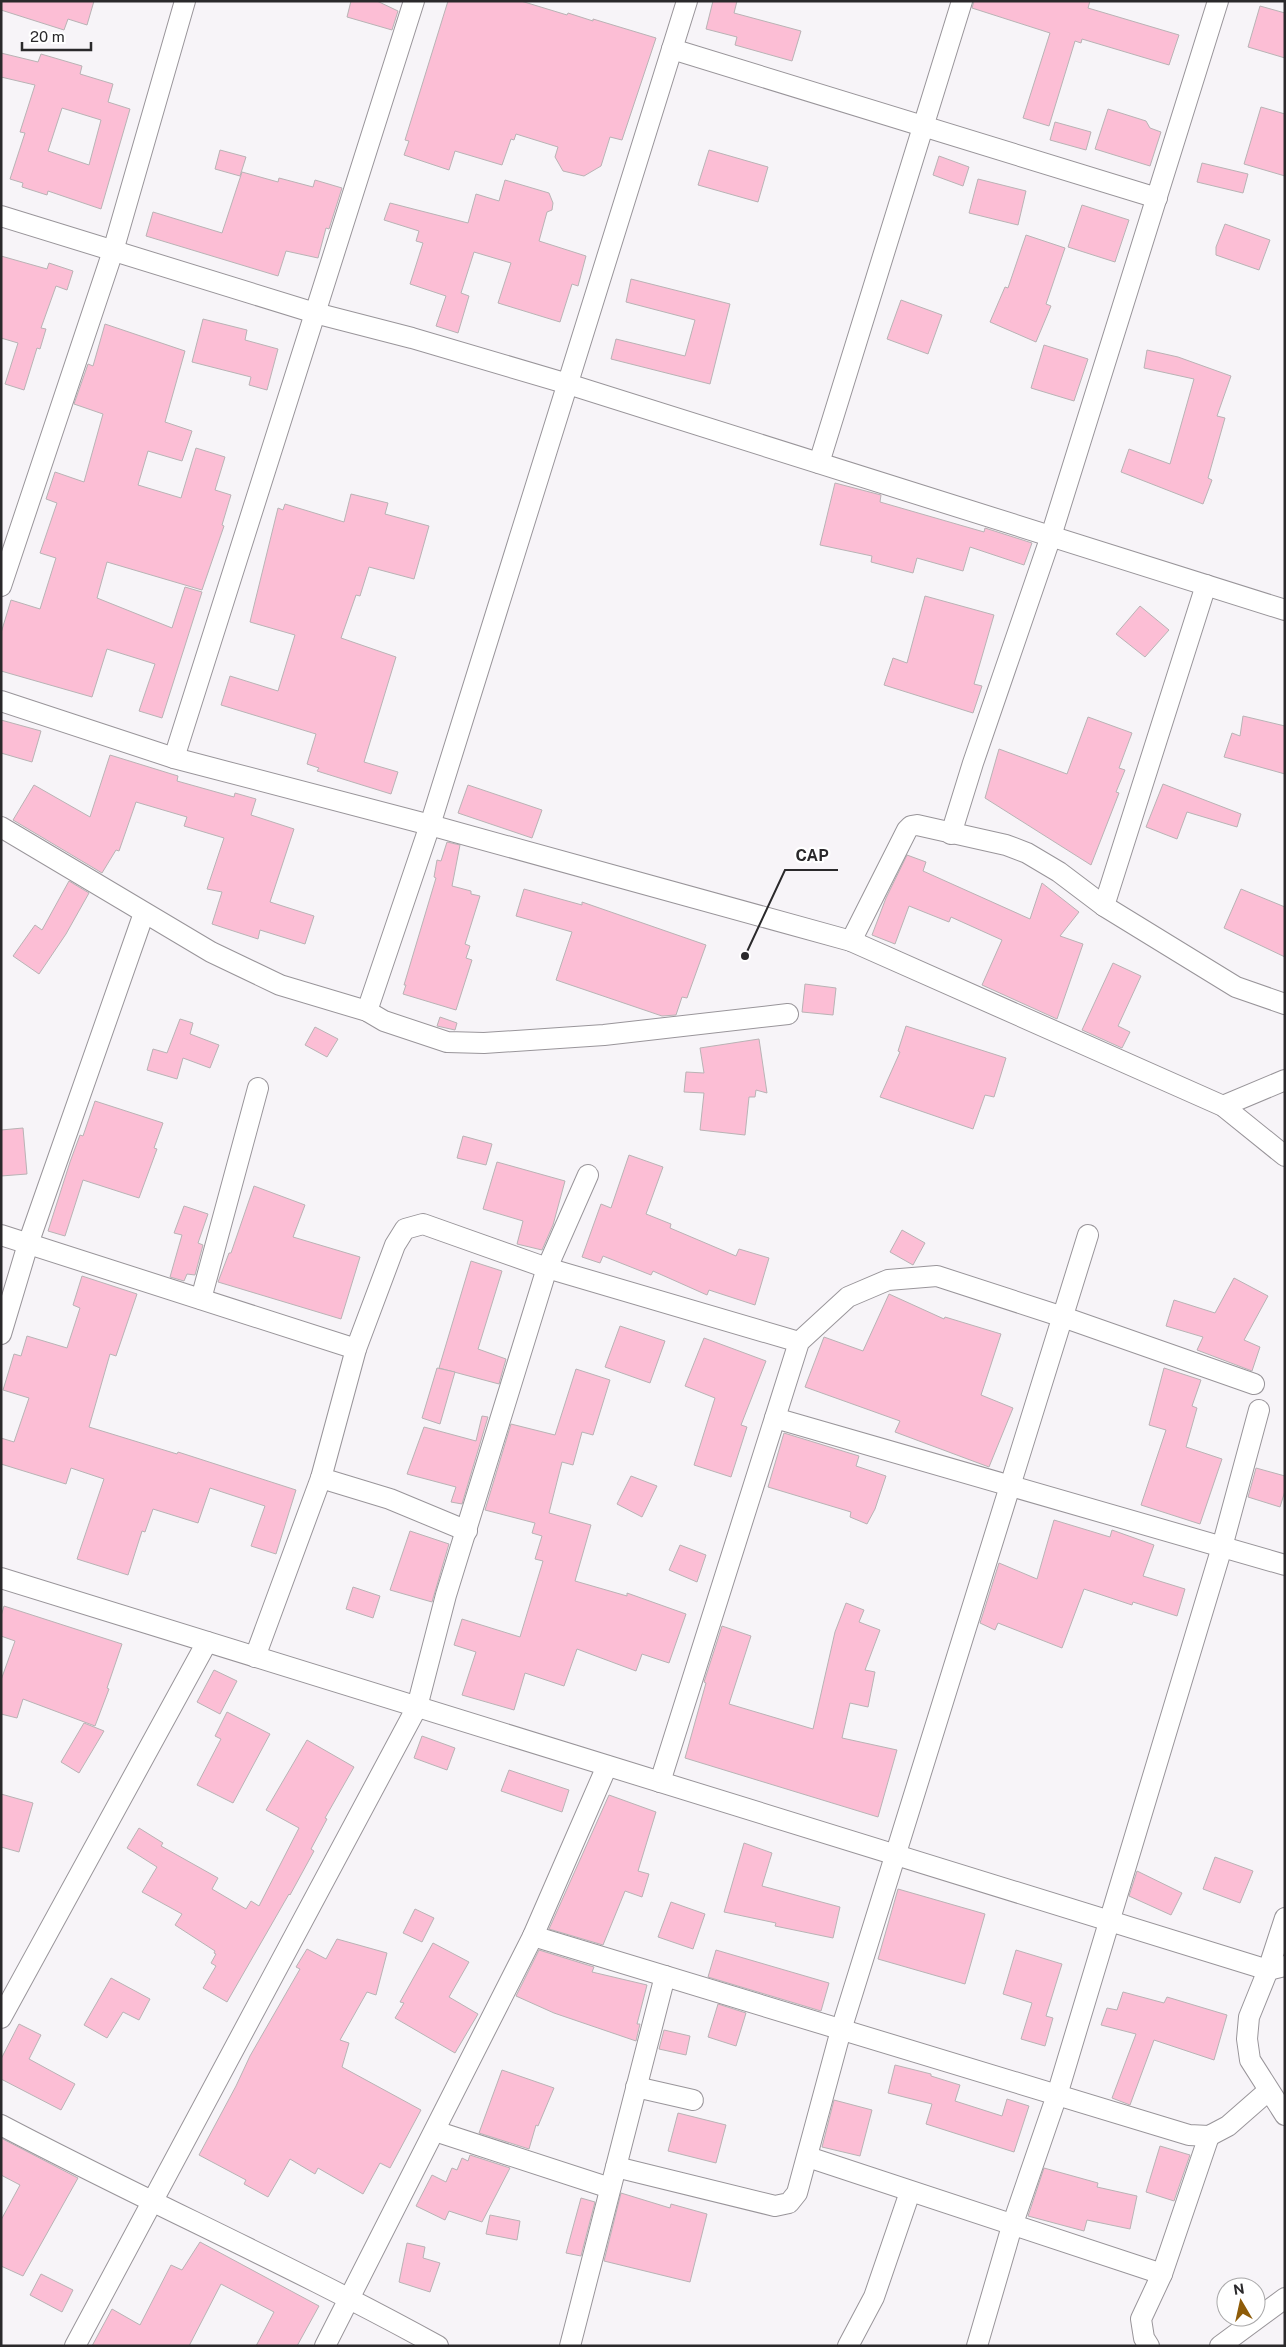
<svg xmlns="http://www.w3.org/2000/svg" width="1286" height="2347" viewBox="0 0 1286 2347" font-family="'Public Sans',sans-serif">
<style>
.building{fill:#fcbed5;stroke:#b9b3b5;fill-rule:evenodd}
.lines{fill:none;stroke-linecap:round;stroke-linejoin:round}
.street-casing{stroke:#99959a;stroke-width:22}
.street{stroke:#fff;stroke-width:20}
.leader{fill:none;stroke:#2a292b;stroke-width:2}
.callout-dot{fill:#2a292b;stroke:#fff;stroke-width:2}
.callout-label{font-size:16px;text-anchor:middle;font-weight:bold;fill:#2a292b;stroke:#fff;stroke-width:4.5;stroke-linejoin:round;paint-order:stroke}
</style>
<rect width="100%" height="100%" fill="#f7f4f8"/>
<!-- building -->
<g class="building">
<path d="M 1,1 L 94,1 L 87,25 L 68,19 L 64,30 L 1,10 Z"/>
<path d="M 351,1 L 377,1 L 398,11 L 392,30 L 347,17 Z"/>
<path d="M 448,1 L 521,1 L 567,15 L 568,13 L 593,21 L 593,19 L 656,38 L 622,140 L 610,137 L 601,166 L 584,176 L 563,171 L 555,157 L 558,147 L 516,134 L 514,140 L 511,139 L 502,165 L 455,151 L 449,170 L 404,155 L 409,141 L 405,140 Z"/>
<path d="M 713,1 L 737,1 L 734,13 L 801,31 L 792,61 L 735,45 L 737,37 L 706,29 Z"/>
<path d="M 974,1 L 1090,1 L 1088,8 L 1179,35 L 1169,65 L 1082,39 L 1081,43 L 1075,41 L 1049,126 L 1023,118 L 1050,33 L 972,8 Z"/>
<path d="M 1260,6 L 1285,13 L 1285,58 L 1248,47 Z"/>
<path d="M 1,53 L 38,62 L 41,54 L 82,66 L 80,74 L 113,84 L 108,102 L 130,109 L 101,209 L 48,191 L 47,195 L 22,187 L 23,183 L 10,179 L 25,133 L 20,132 L 35,85 L 1,77 ZM 62,108 L 101,120 L 89,165 L 48,151 Z"/>
<path d="M 1261,107 L 1285,114 L 1285,176 L 1244,164 Z"/>
<path d="M 1108,109 L 1146,121 L 1150,128 L 1161,132 L 1150,166 L 1095,149 Z"/>
<path d="M 1055,122 L 1091,132 L 1086,150 L 1050,140 Z"/>
<path d="M 220,150 L 246,157 L 240,176 L 215,169 Z"/>
<path d="M 709,150 L 768,167 L 758,202 L 698,185 Z"/>
<path d="M 939,156 L 969,167 L 963,186 L 933,175 Z"/>
<path d="M 1202,163 L 1248,174 L 1243,193 L 1197,182 Z"/>
<path d="M 242,172 L 278,182 L 279,178 L 313,187 L 315,180 L 342,188 L 329,229 L 326,228 L 318,258 L 286,251 L 278,276 L 146,236 L 153,212 L 222,233 Z"/>
<path d="M 978,179 L 1026,191 L 1018,225 L 969,213 Z"/>
<path d="M 505,180 L 549,193 L 553,203 L 552,210 L 547,212 L 539,241 L 586,256 L 578,286 L 572,284 L 560,322 L 498,303 L 511,263 L 474,252 L 461,293 L 469,296 L 458,333 L 436,326 L 446,296 L 410,284 L 423,243 L 416,241 L 419,231 L 384,220 L 390,203 L 468,223 L 476,194 L 499,201 Z"/>
<path d="M 1082,205 L 1129,220 L 1115,262 L 1068,247 Z"/>
<path d="M 1225,224 L 1270,240 L 1259,270 L 1216,255 L 1216,247 Z"/>
<path d="M 1026,235 L 1065,248 L 1046,304 L 1051,306 L 1036,342 L 990,322 L 1005,287 L 1008,288 Z"/>
<path d="M 1,256 L 47,269 L 49,263 L 73,271 L 67,290 L 56,286 L 41,328 L 46,329 L 40,349 L 37,348 L 24,390 L 5,384 L 18,343 L 1,338 Z"/>
<path d="M 631,279 L 730,304 L 710,384 L 611,359 L 616,339 L 685,356 L 695,320 L 626,302 Z"/>
<path d="M 901,300 L 942,315 L 928,354 L 887,339 Z"/>
<path d="M 203,319 L 247,330 L 245,340 L 278,349 L 267,390 L 249,385 L 251,377 L 192,362 Z"/>
<path d="M 105,324 L 185,351 L 165,422 L 192,431 L 182,461 L 148,451 L 138,485 L 181,498 L 196,448 L 225,457 L 215,490 L 231,495 L 222,525 L 224,526 L 202,590 L 107,562 L 97,598 L 172,628 L 185,587 L 202,592 L 162,718 L 139,711 L 155,664 L 107,649 L 92,697 L 1,671 L 1,633 L 11,600 L 40,609 L 56,558 L 40,553 L 57,503 L 46,499 L 55,472 L 84,482 L 103,414 L 74,404 L 88,364 L 93,366 Z"/>
<path d="M 1044,345 L 1088,359 L 1074,401 L 1031,388 Z"/>
<path d="M 1147,350 L 1178,357 L 1231,376 L 1217,416 L 1225,418 L 1208,478 L 1212,480 L 1203,504 L 1121,472 L 1129,449 L 1170,464 L 1194,379 L 1144,368 Z"/>
<path d="M 835,483 L 881,495 L 880,502 L 984,532 L 985,528 L 1032,543 L 1024,565 L 970,547 L 963,571 L 917,558 L 913,573 L 871,562 L 872,556 L 820,545 Z"/>
<path d="M 351,494 L 388,503 L 385,514 L 429,526 L 414,579 L 369,567 L 360,596 L 356,595 L 341,638 L 396,657 L 364,762 L 398,772 L 391,794 L 317,771 L 319,768 L 307,764 L 316,734 L 221,705 L 230,676 L 278,691 L 295,635 L 250,622 L 278,508 L 283,510 L 285,504 L 344,522 Z"/>
<path d="M 925,596 L 994,615 L 974,684 L 982,686 L 973,713 L 884,685 L 893,658 L 907,663 Z"/>
<path d="M 1140,606 L 1169,630 L 1145,657 L 1116,634 Z"/>
<path d="M 1243,716 L 1285,726 L 1285,774 L 1224,757 L 1232,733 L 1240,736 Z"/>
<path d="M 1088,717 L 1132,733 L 1119,768 L 1125,770 L 1116,792 L 1119,793 L 1091,865 L 985,798 L 999,749 L 1067,774 Z"/>
<path d="M 1,720 L 41,731 L 32,762 L 1,753 Z"/>
<path d="M 110,755 L 178,776 L 177,781 L 234,797 L 235,793 L 256,799 L 251,815 L 294,829 L 270,902 L 314,916 L 305,944 L 260,930 L 258,939 L 212,924 L 222,892 L 207,889 L 224,838 L 184,826 L 187,817 L 136,802 L 119,851 L 116,850 L 102,873 L 13,820 L 34,785 L 90,817 Z"/>
<path d="M 1163,784 L 1241,814 L 1237,827 L 1187,812 L 1177,839 L 1146,827 Z"/>
<path d="M 468,785 L 542,810 L 532,838 L 458,813 Z"/>
<path d="M 447,842 L 460,845 L 452,886 L 471,891 L 471,894 L 480,896 L 465,944 L 470,946 L 466,958 L 472,960 L 456,1010 L 403,994 L 406,985 L 404,985 L 436,878 L 434,877 L 437,860 L 441,861 Z"/>
<path d="M 907,855 L 926,862 L 923,871 L 1030,919 L 1042,883 L 1079,912 L 1060,936 L 1083,944 L 1057,1019 L 982,985 L 1002,940 L 951,917 L 949,922 L 909,906 L 895,944 L 872,935 L 886,898 Z"/>
<path d="M 69,881 L 89,893 L 66,934 L 39,974 L 13,956 L 35,925 L 42,930 Z"/>
<path d="M 524,889 L 582,905 L 582,902 L 706,945 L 687,998 L 682,997 L 676,1015 L 662,1016 L 556,980 L 572,932 L 516,916 Z"/>
<path d="M 1241,889 L 1285,907 L 1285,957 L 1224,928 Z"/>
<path d="M 1113,963 L 1141,976 L 1118,1026 L 1130,1032 L 1122,1048 L 1082,1030 Z"/>
<path d="M 805,984 L 836,988 L 833,1015 L 802,1012 Z"/>
<path d="M 440,1017 L 457,1023 L 455,1030 L 437,1026 Z"/>
<path d="M 180,1019 L 193,1023 L 190,1034 L 219,1045 L 210,1068 L 183,1058 L 177,1079 L 147,1070 L 153,1049 L 167,1053 Z"/>
<path d="M 906,1026 L 1006,1058 L 994,1097 L 985,1095 L 973,1129 L 880,1097 L 900,1052 L 898,1051 Z"/>
<path d="M 315,1027 L 338,1039 L 327,1057 L 305,1045 Z"/>
<path d="M 759,1039 L 767,1093 L 756,1090 L 755,1097 L 749,1097 L 745,1135 L 700,1130 L 704,1093 L 684,1092 L 686,1072 L 704,1073 L 700,1048 Z"/>
<path d="M 95,1101 L 163,1123 L 154,1148 L 157,1149 L 139,1198 L 83,1180 L 65,1236 L 48,1231 L 70,1162 L 80,1135 L 83,1136 Z"/>
<path d="M 23,1128 L 27,1174 L 1,1176 L 1,1130 Z"/>
<path d="M 463,1136 L 492,1144 L 486,1165 L 457,1158 Z"/>
<path d="M 629,1155 L 663,1167 L 646,1214 L 671,1224 L 670,1228 L 736,1256 L 739,1249 L 769,1258 L 755,1305 L 709,1290 L 707,1295 L 653,1271 L 651,1275 L 603,1256 L 600,1263 L 582,1257 L 601,1204 L 611,1208 Z"/>
<path d="M 497,1162 L 565,1181 L 553,1225 L 542,1250 L 517,1244 L 523,1221 L 483,1209 Z"/>
<path d="M 254,1186 L 305,1205 L 293,1237 L 360,1257 L 341,1319 L 218,1282 L 229,1253 L 231,1253 Z"/>
<path d="M 184,1206 L 208,1214 L 198,1243 L 203,1245 L 195,1275 L 187,1274 L 184,1281 L 170,1277 L 182,1235 L 174,1233 Z"/>
<path d="M 902,1230 L 925,1243 L 913,1265 L 890,1252 Z"/>
<path d="M 471,1261 L 502,1271 L 478,1349 L 506,1359 L 499,1384 L 439,1368 Z"/>
<path d="M 82,1276 L 137,1294 L 116,1356 L 110,1354 L 89,1427 L 177,1454 L 178,1452 L 296,1490 L 276,1554 L 251,1546 L 265,1506 L 210,1488 L 198,1523 L 153,1509 L 145,1532 L 142,1531 L 128,1575 L 77,1559 L 104,1479 L 71,1468 L 66,1484 L 1,1464 L 1,1438 L 14,1442 L 29,1398 L 3,1390 L 14,1354 L 21,1356 L 27,1336 L 67,1348 L 80,1308 L 73,1305 Z"/>
<path d="M 1234,1278 L 1268,1296 L 1244,1340 L 1260,1347 L 1252,1371 L 1197,1350 L 1203,1337 L 1166,1326 L 1174,1300 L 1215,1313 Z"/>
<path d="M 889,1294 L 944,1319 L 945,1317 L 1001,1334 L 981,1395 L 1013,1408 L 989,1467 L 895,1432 L 900,1421 L 805,1387 L 824,1337 L 863,1351 Z"/>
<path d="M 620,1326 L 665,1341 L 650,1383 L 605,1367 Z"/>
<path d="M 704,1338 L 766,1361 L 741,1425 L 747,1427 L 731,1477 L 694,1465 L 715,1398 L 685,1386 Z"/>
<path d="M 437,1368 L 455,1372 L 440,1424 L 422,1418 Z"/>
<path d="M 1164,1368 L 1201,1380 L 1192,1406 L 1197,1408 L 1186,1447 L 1222,1459 L 1200,1524 L 1141,1505 L 1166,1430 L 1149,1425 Z"/>
<path d="M 576,1369 L 610,1380 L 593,1435 L 582,1432 L 573,1465 L 562,1462 L 549,1513 L 591,1525 L 575,1581 L 627,1596 L 627,1593 L 686,1614 L 669,1663 L 642,1654 L 636,1671 L 577,1649 L 564,1686 L 525,1673 L 514,1710 L 462,1695 L 476,1652 L 454,1645 L 462,1619 L 520,1637 L 543,1561 L 535,1559 L 542,1536 L 532,1533 L 535,1523 L 485,1510 L 511,1424 L 555,1435 Z"/>
<path d="M 482,1416 L 488,1417 L 462,1504 L 451,1502 L 456,1487 L 407,1474 L 424,1427 L 476,1441 Z"/>
<path d="M 784,1433 L 859,1456 L 856,1466 L 886,1476 L 875,1509 L 867,1524 L 850,1517 L 851,1512 L 768,1487 Z"/>
<path d="M 1256,1468 L 1285,1476 L 1285,1491 L 1280,1507 L 1248,1497 Z"/>
<path d="M 631,1476 L 657,1486 L 642,1517 L 617,1504 Z"/>
<path d="M 1054,1520 L 1110,1537 L 1112,1530 L 1154,1545 L 1143,1576 L 1185,1589 L 1177,1616 L 1133,1602 L 1132,1605 L 1084,1589 L 1062,1648 L 998,1623 L 995,1630 L 980,1623 L 999,1563 L 1037,1579 Z"/>
<path d="M 410,1531 L 449,1544 L 432,1602 L 390,1590 Z"/>
<path d="M 680,1545 L 706,1555 L 697,1582 L 669,1570 Z"/>
<path d="M 353,1587 L 380,1596 L 373,1618 L 346,1609 Z"/>
<path d="M 846,1603 L 864,1610 L 859,1622 L 880,1630 L 865,1670 L 875,1672 L 868,1707 L 850,1703 L 842,1738 L 897,1750 L 878,1817 L 685,1758 L 706,1683 L 704,1682 L 722,1626 L 751,1636 L 729,1704 L 813,1729 L 835,1632 Z"/>
<path d="M 4,1606 L 122,1644 L 107,1688 L 109,1689 L 95,1726 L 23,1699 L 17,1718 L 1,1714 L 1,1680 L 15,1641 L 1,1636 L 1,1616 Z"/>
<path d="M 214,1670 L 237,1681 L 220,1714 L 197,1702 Z"/>
<path d="M 227,1712 L 270,1734 L 233,1803 L 197,1785 L 221,1739 L 215,1736 Z"/>
<path d="M 84,1723 L 104,1731 L 79,1773 L 61,1762 Z"/>
<path d="M 422,1736 L 455,1748 L 447,1770 L 414,1758 Z"/>
<path d="M 307,1740 L 354,1767 L 325,1818 L 327,1819 L 311,1849 L 314,1851 L 290,1895 L 289,1894 L 227,2002 L 203,1988 L 216,1966 L 211,1963 L 216,1954 L 214,1953 L 215,1951 L 175,1925 L 182,1914 L 142,1892 L 157,1867 L 127,1848 L 139,1828 L 163,1843 L 161,1846 L 218,1878 L 212,1889 L 246,1909 L 251,1901 L 259,1906 L 299,1828 L 266,1810 Z"/>
<path d="M 509,1770 L 569,1790 L 562,1812 L 501,1791 Z"/>
<path d="M 1,1794 L 33,1803 L 19,1852 L 1,1847 Z"/>
<path d="M 609,1795 L 656,1812 L 638,1871 L 649,1874 L 642,1897 L 625,1891 L 603,1945 L 549,1929 Z"/>
<path d="M 744,1843 L 772,1853 L 762,1886 L 840,1907 L 833,1938 L 775,1926 L 776,1923 L 724,1912 Z"/>
<path d="M 1215,1857 L 1253,1871 L 1240,1903 L 1203,1889 Z"/>
<path d="M 1137,1871 L 1182,1893 L 1171,1915 L 1129,1896 Z"/>
<path d="M 898,1889 L 985,1914 L 965,1984 L 878,1959 Z"/>
<path d="M 671,1902 L 705,1914 L 693,1949 L 658,1937 Z"/>
<path d="M 415,1909 L 434,1918 L 422,1942 L 403,1933 Z"/>
<path d="M 337,1939 L 387,1953 L 376,1995 L 367,1992 L 340,2040 L 349,2043 L 342,2067 L 421,2110 L 390,2168 L 380,2163 L 363,2194 L 318,2168 L 315,2174 L 290,2159 L 268,2197 L 244,2184 L 246,2180 L 199,2155 L 236,2086 L 250,2056 L 300,1969 L 296,1967 L 307,1949 L 326,1959 Z"/>
<path d="M 433,1943 L 469,1962 L 449,1997 L 478,2014 L 455,2053 L 395,2018 L 404,2003 L 400,2002 Z"/>
<path d="M 539,1950 L 594,1967 L 592,1972 L 647,1985 L 637,2024 L 640,2024 L 636,2041 L 554,2013 L 516,1996 Z"/>
<path d="M 716,1950 L 829,1983 L 821,2011 L 708,1977 Z"/>
<path d="M 1016,1950 L 1062,1964 L 1046,2016 L 1053,2018 L 1045,2046 L 1021,2039 L 1032,2003 L 1003,1994 Z"/>
<path d="M 111,1978 L 150,1999 L 139,2020 L 123,2012 L 107,2038 L 84,2025 Z"/>
<path d="M 1123,1992 L 1164,2003 L 1167,1997 L 1227,2015 L 1214,2060 L 1154,2040 L 1130,2105 L 1112,2098 L 1136,2034 L 1101,2025 L 1107,2008 L 1117,2010 Z"/>
<path d="M 718,2004 L 746,2013 L 736,2046 L 708,2037 Z"/>
<path d="M 19,2024 L 41,2035 L 29,2059 L 75,2084 L 61,2110 L 1,2079 L 1,2059 Z"/>
<path d="M 664,2030 L 690,2036 L 686,2055 L 659,2049 Z"/>
<path d="M 895,2065 L 931,2074 L 931,2076 L 960,2085 L 955,2101 L 1002,2116 L 1007,2099 L 1029,2106 L 1014,2152 L 926,2124 L 932,2104 L 888,2093 Z"/>
<path d="M 502,2070 L 554,2088 L 538,2126 L 536,2125 L 529,2149 L 479,2133 Z"/>
<path d="M 834,2100 L 872,2110 L 860,2156 L 822,2147 Z"/>
<path d="M 678,2113 L 726,2125 L 716,2163 L 668,2151 Z"/>
<path d="M 1,2138 L 78,2178 L 23,2276 L 1,2266 L 1,2220 L 20,2185 L 1,2175 Z"/>
<path d="M 1160,2146 L 1190,2155 L 1174,2201 L 1146,2192 Z"/>
<path d="M 470,2155 L 510,2168 L 482,2222 L 449,2211 L 445,2220 L 416,2206 L 432,2175 L 446,2182 L 452,2168 L 457,2170 L 462,2158 L 468,2161 Z"/>
<path d="M 1044,2168 L 1098,2183 L 1097,2187 L 1137,2196 L 1130,2229 L 1087,2220 L 1084,2231 L 1028,2216 Z"/>
<path d="M 621,2193 L 670,2208 L 671,2204 L 707,2214 L 690,2282 L 604,2261 Z"/>
<path d="M 581,2198 L 595,2202 L 581,2256 L 566,2253 Z"/>
<path d="M 490,2215 L 520,2221 L 517,2240 L 486,2234 Z"/>
<path d="M 200,2242 L 319,2306 L 297,2346 L 256,2346 L 274,2312 L 221,2284 L 189,2346 L 92,2346 L 112,2309 L 140,2325 L 171,2265 L 182,2270 Z"/>
<path d="M 407,2243 L 425,2247 L 423,2258 L 440,2263 L 430,2292 L 399,2282 Z"/>
<path d="M 41,2274 L 73,2290 L 62,2312 L 30,2295 Z"/>
</g>
<g class="lines">
<defs>
<g id="street">
<path d="M 672,49 L 1157,198"/>
<path d="M 1,216 L 315,313 L 412,338 L 568,384 L 1285,610"/>
<path d="M 819,463 L 962,1"/>
<path d="M 1,586 L 113,251 L 185,1"/>
<path d="M 1,701 L 174,758 L 430,825 L 851,941 L 1223,1106 L 1285,1156"/>
<path d="M 174,758 L 414,1"/>
<path d="M 1,827 L 211,952 L 280,985 L 367,1011 L 384,1021 L 447,1042 L 484,1043 L 604,1035 L 788,1014"/>
<path d="M 951,834 L 973,763 L 1051,536 L 1218,1"/>
<path d="M 1104,906 L 1206,585"/>
<path d="M 851,941 L 907,830 L 911,826 L 917,825 L 1006,845 L 1027,853 L 1059,872 L 1104,906 L 1236,987 L 1285,1004"/>
<path d="M 367,1011 L 430,825 L 687,1"/>
<path d="M 1223,1106 L 1285,1080"/>
<path d="M 1,1235 L 356,1349"/>
<path d="M 201,1299 L 258,1088"/>
<path d="M 1,1334 L 28,1244 L 144,913"/>
<path d="M 775,1418 L 1285,1565"/>
<path d="M 321,1478 L 390,1499 L 467,1531"/>
<path d="M 1,1578 L 1268,1970 L 1285,1966"/>
<path d="M 255,1657 L 321,1478 L 356,1349 L 395,1245 L 405,1229 L 423,1224 L 547,1268 L 799,1342"/>
<path d="M 660,1782 L 799,1342 L 848,1297 L 888,1280 L 937,1276 L 1063,1317 L 1254,1384"/>
<path d="M 1285,1918 L 1268,1970 L 1249,2017 L 1247,2039 L 1250,2060 L 1285,2115"/>
<path d="M 533,1936 L 1189,2135 L 1209,2136 L 1228,2126 L 1268,2091"/>
<path d="M 1,2018 L 207,1642"/>
<path d="M 636,2087 L 693,2100"/>
<path d="M 1,2125 C 145,2201 295,2267 438,2346"/>
<path d="M 435,2131 L 610,2188"/>
<path d="M 808,2157 L 1162,2274 L 1141,2319 L 1144,2338 L 1149,2346"/>
<path d="M 616,2167 L 775,2206 L 789,2203 L 797,2193 L 841,2030 L 1088,1235"/>
<path d="M 1162,2274 L 1209,2136"/>
<path d="M 75,2346 L 417,1707 L 446,1595 L 547,1268 L 588,1175"/>
<path d="M 325,2346 L 533,1936 L 607,1766"/>
<path d="M 570,2346 L 665,1976"/>
<path d="M 848,2346 L 874,2297 L 910,2192"/>
<path d="M 977,2346 L 1012,2226 L 1057,2095 L 1222,1547 L 1259,1410"/>
<path d="M 1220,2346 L 1285,2298"/>
</g>
</defs>
<!-- street casing -->
<use href="#street" class="street-casing"/>
<!-- street -->
<use href="#street" class="street"/>
</g>
<!-- callouts -->
<path class="leader" d="M745 956L785 870H838"/>
<circle class="callout-dot" cx="745" cy="956" r="5"/>
<g class="callout-label">
<text x="812" y="861">CAP</text>
</g>
<!-- border -->
<rect width="1286" height="2347" fill="none" stroke="#2a292b" stroke-width="5"/>
<!-- north arrow -->
<g transform="translate(1241 2302) rotate(351)"><circle r="24" fill="#ffffff" stroke="#aaa9aa"/>
<path d="M0-4L9 19L0 12L-9 19Z" fill="#8e5c09"/>
<text y="-8" font-size="14" font-weight="bold" text-anchor="middle" fill="#2a292b">N</text>
</g>
<!-- scale -->
<path d="M22 42v8h69v-8" fill="none" stroke="#2a292b" stroke-width="2.5"/>
<text x="30" y="42" font-size="15" fill="#2a292b" stroke="#ffffff" stroke-width="4" paint-order="stroke">20 m</text>
</svg>
